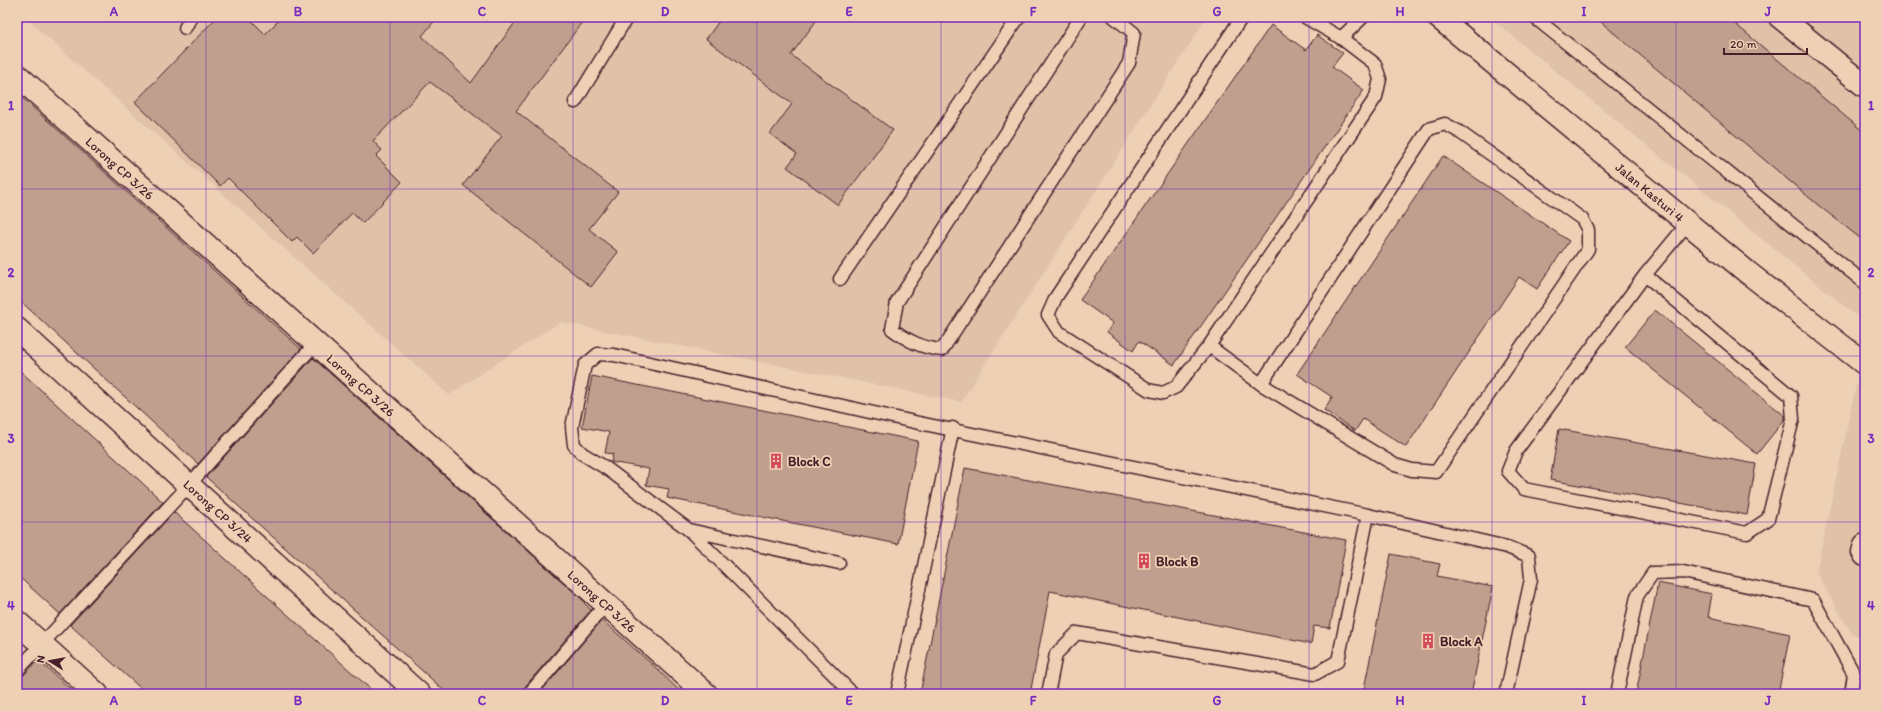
<svg xmlns="http://www.w3.org/2000/svg" width="1882" height="711" viewBox="0 0 1882 711" font-family="Itim,sans-serif">
<style>
.built{fill:#e0c2a9}
.building{fill:#c09f8e;stroke:#4a1f2b}
.lines{fill:none;stroke-linecap:round;stroke-linejoin:round}
.lane-casing{stroke:#4a1f2b;stroke-width:15}
.street-casing{stroke:#4a1f2b;stroke-width:25}
.lane{stroke:#eed1b5;stroke-width:12}
.street{stroke:#eed1b5;stroke-width:22}
.grid{fill:none;stroke:#7b2cbf;stroke-width:1;stroke-opacity:0.55}
.labels{text-anchor:middle;stroke-width:3.5;stroke-linejoin:round;paint-order:stroke}
.street-label{font-size:13px;fill:#4a1f2b;stroke:#eed1b5}
.poi-label{font-size:13px;font-weight:bold;fill:#4a1f2b;stroke:#eed1b5;text-anchor:start}
.neatline{fill:none;stroke:#7b2cbf;stroke-width:1.5}
.grid-label{font-size:13px;text-anchor:middle;font-weight:bold;fill:#7b2cbf}
</style>
<rect width="100%" height="100%" fill="#eed1b5"/>
<filter id="ink" filterUnits="userSpaceOnUse"><feTurbulence type="fractalNoise" baseFrequency=".025" numOctaves="2"/><feDisplacementMap in="SourceGraphic" scale="8" xChannelSelector="R" yChannelSelector="G"/><feConvolveMatrix kernelMatrix="1 2 1 2 8 2 1 2 1" color-interpolation-filters="sRGB"/></filter>
<g filter="url(#ink)">
<!-- built -->
<g class="built">
<path d="M 24,17 L 1207,17 L 961,402 L 560,322 L 449,395 Z"/>
<path d="M 1489,17 L 1865,17 L 1865,323 Z"/>
<path d="M 1865,343 L 1865,638 L 1852,634 L 1816,573 Z"/>
</g>
<!-- building -->
<g class="building">
<path d="M 217,17 L 248,17 L 265,34 L 282,17 L 438,17 L 422,36 L 471,83 L 519,17 L 586,17 L 516,111 L 618,192 L 589,229 L 618,252 L 591,287 L 463,185 L 502,136 L 430,82 L 373,141 L 382,150 L 376,156 L 402,182 L 363,223 L 352,213 L 313,253 L 297,237 L 292,242 L 228,178 L 220,186 L 135,102 Z"/>
<path d="M 722,17 L 819,17 L 791,55 L 893,130 L 838,205 L 787,167 L 797,154 L 770,134 L 792,104 L 706,39 Z"/>
<path d="M 1595,17 L 1727,17 L 1765,49 L 1865,133 L 1865,242 L 1818,205 Z"/>
<path d="M 1271,25 L 1306,50 L 1317,35 L 1343,53 L 1332,67 L 1364,90 L 1174,365 L 1139,341 L 1133,351 L 1107,332 L 1113,323 L 1080,300 Z"/>
<path d="M 17,93 L 301,349 L 198,464 L 17,298 Z"/>
<path d="M 1443,156 L 1569,241 L 1537,289 L 1519,277 L 1406,447 L 1363,419 L 1355,431 L 1324,410 L 1332,397 L 1297,374 Z"/>
<path d="M 1655,310 L 1785,416 L 1785,419 L 1757,454 L 1625,347 Z"/>
<path d="M 313,358 L 585,602 L 584,603 L 591,610 L 523,689 L 522,694 L 448,694 L 206,477 Z"/>
<path d="M 17,368 L 163,502 L 60,614 L 17,575 Z"/>
<path d="M 592,376 L 918,441 L 898,544 L 667,498 L 669,489 L 646,485 L 649,469 L 611,462 L 613,454 L 605,453 L 609,432 L 582,427 Z"/>
<path d="M 1559,429 L 1756,464 L 1747,515 L 1550,480 Z"/>
<path d="M 965,468 L 1346,540 L 1330,628 L 1314,626 L 1311,644 L 1050,591 L 1030,694 L 920,694 Z"/>
<path d="M 174,512 L 258,588 L 376,694 L 147,694 L 70,625 Z"/>
<path d="M 1391,554 L 1440,564 L 1437,576 L 1493,587 L 1471,694 L 1363,694 Z"/>
<path d="M 1658,583 L 1712,594 L 1708,617 L 1790,634 L 1778,694 L 1636,694 Z"/>
<path d="M 602,620 L 654,666 L 683,694 L 539,694 Z"/>
<path d="M 37,661 L 38,662 L 39,661 L 76,694 L 17,694 L 17,678 L 23,676 Z"/>
</g>
<g class="lines">
<defs>
<g id="lane">
<path d="M 1081,17 L 897,302 L 892,329 C 908,341 922,348 942,350 L 1129,63 L 1134,33 L 1114,17"/>
<path d="M 1242,17 L 1056,297 L 1048,315 L 1059,332 L 1149,390 L 1163,393 L 1176,387 L 1209,346 L 1376,97 L 1380,79 L 1375,64 L 1341,38 L 1305,17"/>
<path d="M 1534,17 L 1865,283"/>
<path d="M 185,28 L 191,17"/>
<path d="M 1341,38 L 1363,17"/>
<path d="M 575,102 L 627,17"/>
<path d="M 1645,275 L 1791,396 L 1793,419 L 1768,519 L 1747,533 L 1524,489 L 1508,471 L 1516,451 L 1645,275 L 1688,223"/>
<path d="M 840,279 L 1019,17"/>
<path d="M 1209,346 L 1261,384 L 1395,465 L 1412,470 L 1436,472 L 1588,249 L 1588,230 L 1582,219 L 1458,131 L 1445,124 L 1429,129 L 1261,384"/>
<path d="M 689,530 L 606,468 L 583,454 L 574,445 L 572,427 L 585,365 L 598,354 L 614,355 L 919,423 L 1368,515 L 1507,547 L 1529,556 L 1531,579 L 1506,694"/>
<path d="M 839,563 L 689,530 L 853,694"/>
<path d="M 17,671 L 189,485 L 315,344"/>
<path d="M 529,694 L 606,604"/>
<path d="M 897,694 L 953,428"/>
<path d="M 1048,694 L 1056,654 L 1077,633 L 1315,674 L 1338,661 L 1368,515"/>
<path d="M 1617,694 L 1637,596 L 1653,573 L 1683,572 L 1813,600 L 1854,674 L 1851,694"/>
</g>
<g id="street">
<path d="M 1438,17 L 1747,272 L 1865,364"/>
<path d="M 1780,17 L 1865,86"/>
<path d="M 17,75 L 706,694"/>
<path d="M 17,329 L 419,694"/>
<path d="M 1865,545 L 1863,552 L 1865,555"/>
<path d="M 17,622 L 97,694"/>
</g>
</defs>
<!-- lane casing -->
<use href="#lane" class="lane-casing"/>
<!-- street casing -->
<use href="#street" class="street-casing"/>
<!-- lane -->
<use href="#lane" class="lane"/>
<!-- street -->
<use href="#street" class="street"/>
</g>
</g>
<!-- grid -->
<path class="grid" d="M 206,17 L 206,694M 390,17 L 390,694M 573,17 L 573,694M 757,17 L 757,694M 941,17 L 941,694M 1125,17 L 1125,694M 1309,17 L 1309,694M 1492,17 L 1492,694M 1676,17 L 1676,694M 17,189 L 1865,189M 17,356 L 1865,356M 17,522 L 1865,522"/>
<!-- icons -->
<defs>
<symbol id="building-bare" viewBox="-9 -9 18 18"><path d="M-4-6H4V6H1V3H-1V6H-4ZM-2.5-4.3h1.7v1.8h-1.7ZM.8-4.3h1.7v1.8H.8ZM-2.5-1h1.7V.8h-1.7ZM.8-1h1.7V.8H.8Z" fill="#d1495b" stroke="#eed1b5" stroke-width="2.5" paint-order="stroke"/></symbol>
</defs>
<g fill-rule="evenodd">
<use href="#building-bare" x="765" y="450" width="22" height="22"/>
<use href="#building-bare" x="1133" y="550" width="22" height="22"/>
<use href="#building-bare" x="1417" y="630" width="22" height="22"/>
</g>
<g class="labels">
<!-- street labels -->
<g class="street-label">
<text transform="translate(120 168) rotate(42)" y="5">Lorong CP 3/26</text>
<text transform="translate(1650 192) rotate(40)" y="5">Jalan Kasturi 4</text>
<text transform="translate(361 385) rotate(42)" y="5">Lorong CP 3/26</text>
<text transform="translate(218 511) rotate(42)" y="5">Lorong CP 3/24</text>
<text transform="translate(602 601) rotate(42)" y="5">Lorong CP 3/26</text>
</g>
<!-- poi labels -->
<g class="poi-label">
<text x="788" y="466">Block C</text>
<text x="1156" y="566">Block B</text>
<text x="1440" y="646">Block A</text>
</g>
</g>
<!-- margin -->
<rect width="1882" height="711" fill="none" stroke="#eed1b5" stroke-width="44"/>
<!-- north arrow -->
<g transform="translate(50 661) rotate(281)" stroke="#eed1b5" stroke-width="3" paint-order="stroke">
<path d="M0-3L7 15L0 10L-7 15Z" fill="#4a1f2b"/>
<text y="-6" font-size="11" font-weight="bold" text-anchor="middle" fill="#4a1f2b">N</text>
</g>
<!-- scale -->
<path d="M1724 48v6h83v-6" fill="none" stroke="#4a1f2b" stroke-width="2"/>
<text x="1730" y="48" font-size="12" fill="#4a1f2b" stroke="#eed1b5" stroke-width="3" paint-order="stroke">20 m</text>
<rect x="22" y="22" width="1838" height="667" class="neatline"/>
<g class="grid-label">
<text x="114" y="16">A</text>
<text x="298" y="16">B</text>
<text x="482" y="16">C</text>
<text x="665" y="16">D</text>
<text x="849" y="16">E</text>
<text x="1033" y="16">F</text>
<text x="1217" y="16">G</text>
<text x="1400" y="16">H</text>
<text x="1584" y="16">I</text>
<text x="1768" y="16">J</text>
<text x="11" y="110">1</text>
<text x="1871" y="110">1</text>
<text x="11" y="277">2</text>
<text x="1871" y="277">2</text>
<text x="11" y="443">3</text>
<text x="1871" y="443">3</text>
<text x="11" y="610">4</text>
<text x="1871" y="610">4</text>
<text x="114" y="705">A</text>
<text x="298" y="705">B</text>
<text x="482" y="705">C</text>
<text x="665" y="705">D</text>
<text x="849" y="705">E</text>
<text x="1033" y="705">F</text>
<text x="1217" y="705">G</text>
<text x="1400" y="705">H</text>
<text x="1584" y="705">I</text>
<text x="1768" y="705">J</text>
</g>
</svg>
